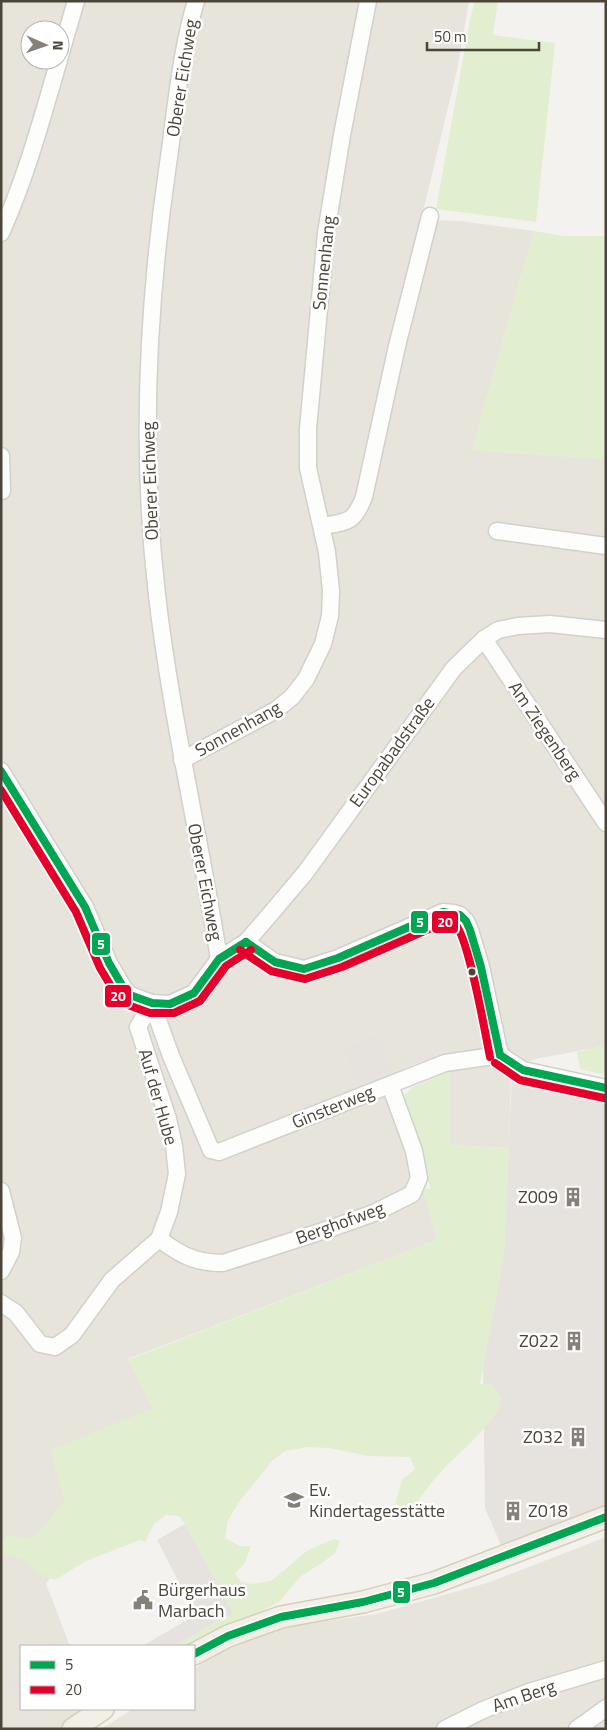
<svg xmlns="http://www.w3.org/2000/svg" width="607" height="1730" viewBox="0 0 607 1730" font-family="'Titillium Web',sans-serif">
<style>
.residential{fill:#e7e4dc;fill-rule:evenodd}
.industrial{fill:#e6e2de}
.green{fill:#e1eecf}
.parking{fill:#e6e3df}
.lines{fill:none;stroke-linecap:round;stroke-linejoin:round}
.minor-casing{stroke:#d2d0cb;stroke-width:19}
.major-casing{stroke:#d6cebb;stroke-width:24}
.minor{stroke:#fdfdfc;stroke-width:16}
.major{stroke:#f2efe6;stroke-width:21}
.bus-1-casing{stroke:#fff;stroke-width:11}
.bus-2-casing{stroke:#fff;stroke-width:11}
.bus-1{stroke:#00a651;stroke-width:8}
.bus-2{stroke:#e4002b;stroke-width:8}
.bus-dot{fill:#4b4439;stroke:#fff;stroke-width:2}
.labels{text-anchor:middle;stroke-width:5;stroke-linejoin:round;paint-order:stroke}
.street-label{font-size:18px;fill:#4b4439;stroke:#fff}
.poi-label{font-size:18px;fill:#4b4439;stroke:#fff;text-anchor:end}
.line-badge{stroke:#fff;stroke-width:2}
.badge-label{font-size:14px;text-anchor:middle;font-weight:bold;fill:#fff}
</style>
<rect width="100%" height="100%" fill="#f4f2ee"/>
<!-- residential -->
<g class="residential">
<path d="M 1,1 L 469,1 L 457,70 L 421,220 L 460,221 L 534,231 L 472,450 L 606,459 L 606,1046 L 535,1059 L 511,1070 L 509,1148 L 449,1145 L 450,1071 L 447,1053 L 412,1065 L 382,1079 L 423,1188 L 437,1240 L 128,1359 L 153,1408 L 75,1538 L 46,1584 L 70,1646 L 21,1646 L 21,1709 L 80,1709 L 78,1715 L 61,1729 L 1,1729 ZM 30,30 L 60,30 L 60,60 L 30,60 Z"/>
<path d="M 606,1537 L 606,1729 L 101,1729 L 133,1709 L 194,1709 L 194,1669 L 222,1651 L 267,1633 L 298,1625 L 377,1614 L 490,1582 Z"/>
</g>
<!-- industrial -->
<path class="industrial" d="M 512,1075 L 606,1102 L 606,1506 L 501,1545 L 485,1508 L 483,1367 L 504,1254 Z"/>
<!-- green -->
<g class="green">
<path d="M 475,1 L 498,1 L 493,35 L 555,43 L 536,222 L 436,209 L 471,15 Z"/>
<path d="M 534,231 L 563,236 L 606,236 L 606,459 L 472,450 Z"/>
<path d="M 606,1046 L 606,1075 L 580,1069 L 577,1052 Z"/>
<path d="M 450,1071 L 450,1145 L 509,1148 L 504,1254 L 480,1384 L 492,1385 C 496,1390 501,1394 501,1401 C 501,1418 454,1457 442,1471 C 431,1482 423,1495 413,1507 L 395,1505 L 402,1480 L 415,1469 L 410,1457 L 368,1456 L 329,1448 L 308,1447 L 285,1451 L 273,1460 L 239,1502 L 228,1520 L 225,1538 L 240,1546 L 251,1546 L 245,1563 L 235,1573 L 241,1582 L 253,1584 L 271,1581 L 308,1550 L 334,1539 L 340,1541 L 335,1553 L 322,1563 L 301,1576 L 279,1602 L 194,1646 L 174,1646 L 233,1613 L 185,1524 L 179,1516 L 166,1515 L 154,1524 L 145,1542 L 140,1540 L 86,1561 L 55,1580 L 36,1572 L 26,1561 L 1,1552 L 1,1544 L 8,1535 L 32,1539 L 47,1524 L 59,1505 L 65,1503 L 50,1450 L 153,1408 L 128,1360 L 437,1240 L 423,1188 L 431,1189 L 408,1118 L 404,1095 L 413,1087 Z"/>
</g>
<!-- parking -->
<g class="parking">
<path d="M 378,1035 L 391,1071 L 357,1083 L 344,1048 Z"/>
<path d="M 185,1524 L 233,1613 L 174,1646 L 142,1646 L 196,1615 L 157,1540 Z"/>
<path d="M 21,1672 L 21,1699 L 8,1682 Z"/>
</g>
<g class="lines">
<defs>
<g id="minor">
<path d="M 196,1 C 180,54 176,109 168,164 C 147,308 140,450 157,595 C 171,717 200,837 219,959"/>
<path d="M 60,56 L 76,1"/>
<path d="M 1,233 C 26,178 42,118 59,60"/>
<path d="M 1,456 L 2,491"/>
<path d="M 322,526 C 347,522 354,523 364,497 L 397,346 L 430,216"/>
<path d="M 497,531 L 606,546"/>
<path d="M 484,639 L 606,823"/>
<path d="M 182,760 L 276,710 L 292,697 L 306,679 L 323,644 L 330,616 L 331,591 L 327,552 L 308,468 L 308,429 L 326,233 L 342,135 L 368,1"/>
<path d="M 1,771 L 85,907 L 109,963 L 123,987 L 130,995 L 152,1003 L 170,1004 L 194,993 L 219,959 L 246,942 L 267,918 L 305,873 L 454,668 L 484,639 L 498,630 L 518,626 L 550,624 L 606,630"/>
<path d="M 246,942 L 275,962 L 304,969 L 338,958 L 443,912 L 453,913 L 460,915 L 466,921 L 470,930 L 481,967 L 500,1055"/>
<path d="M 152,1003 L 171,1056 L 211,1150 L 219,1152 L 445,1063 L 500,1055 L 523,1070 L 606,1088"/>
<path d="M 1,1191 L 13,1238 L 11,1252 L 1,1271"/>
<path d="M 159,1239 C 181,1255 195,1263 223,1263 L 329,1229 L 374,1213 L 412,1194 L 419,1178 L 414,1151 L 390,1085"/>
<path d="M 1,1303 L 16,1313 L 40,1344 L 55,1347 L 72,1335 L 112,1280 L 159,1239 L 169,1212 L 177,1174 L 174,1146 L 168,1119 L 138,1027 L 152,1003"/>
<path d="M 445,1729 L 483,1710 L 529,1692 L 606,1669"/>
<path d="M 577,1729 L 606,1708"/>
</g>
<g id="major">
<path d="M 194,1654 L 228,1636 L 281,1617 L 363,1602 L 434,1583 L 606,1517"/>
<path d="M 73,1729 L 103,1709"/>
</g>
</defs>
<!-- minor casing -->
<use href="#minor" class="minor-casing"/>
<!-- major casing -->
<use href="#major" class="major-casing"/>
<!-- minor -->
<use href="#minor" class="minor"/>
<!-- major -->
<use href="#major" class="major"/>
<defs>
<g id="bus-1">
<path d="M 1,771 L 85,907 L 109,963 L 123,987 L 130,995 L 152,1003 L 170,1004 L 194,993 L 219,959 L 246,942"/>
<path d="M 246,942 L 275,962 L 304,969 L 338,958 L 443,912 L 460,915 L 466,921 L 470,930 L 481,967 L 500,1055"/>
<path d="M 500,1055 L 523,1070 L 606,1088"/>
<path d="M 194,1654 L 228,1636 L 281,1617 L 363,1602 L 434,1583 L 606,1517"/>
</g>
<g id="bus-2">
<path d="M 1,790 L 76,912 L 100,968 L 115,993 L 125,1004 L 150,1013 L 174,1013 L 200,1001 L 226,966 L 251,950"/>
<path d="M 240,950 L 271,971 L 305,979 L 342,967 L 445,922 L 455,924 C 469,938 485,1033 490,1057"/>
<path d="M 495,1063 L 520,1080 L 604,1098"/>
</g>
</defs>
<!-- bus-1 casing -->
<use href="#bus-1" class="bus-1-casing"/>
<!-- bus-2 casing -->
<use href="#bus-2" class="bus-2-casing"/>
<!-- bus-1 -->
<use href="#bus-1" class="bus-1"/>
<!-- bus-2 -->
<use href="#bus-2" class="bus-2"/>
</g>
<!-- icons -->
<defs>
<symbol id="building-bare" viewBox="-9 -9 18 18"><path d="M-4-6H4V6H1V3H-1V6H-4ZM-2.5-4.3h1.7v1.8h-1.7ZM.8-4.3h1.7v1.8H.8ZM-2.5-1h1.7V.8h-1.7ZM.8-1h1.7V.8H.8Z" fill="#868178" stroke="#fff" stroke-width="2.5" paint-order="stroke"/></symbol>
<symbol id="school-bare" viewBox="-9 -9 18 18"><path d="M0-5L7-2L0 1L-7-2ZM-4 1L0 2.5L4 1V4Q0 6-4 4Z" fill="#868178" stroke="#fff" stroke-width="2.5" paint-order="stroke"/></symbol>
<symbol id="civic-bare" viewBox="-9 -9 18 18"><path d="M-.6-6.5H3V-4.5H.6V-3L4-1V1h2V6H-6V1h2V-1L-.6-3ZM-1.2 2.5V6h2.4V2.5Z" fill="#868178" stroke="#fff" stroke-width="2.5" paint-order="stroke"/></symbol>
</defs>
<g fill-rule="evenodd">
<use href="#building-bare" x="559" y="1183" width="28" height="28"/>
<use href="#building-bare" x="560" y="1327" width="28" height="28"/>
<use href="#building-bare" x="564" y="1423" width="28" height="28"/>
<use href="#school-bare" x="280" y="1486" width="28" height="28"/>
<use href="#building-bare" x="499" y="1497" width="28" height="28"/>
<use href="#civic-bare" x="129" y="1586" width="28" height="28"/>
</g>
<!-- markers -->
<circle class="bus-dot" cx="472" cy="972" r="4.5"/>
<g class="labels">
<!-- street labels -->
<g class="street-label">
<text transform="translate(182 78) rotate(-81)" y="6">Oberer Eichweg</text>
<text transform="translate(324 263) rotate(-84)" y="6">Sonnenhang</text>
<text transform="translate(150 481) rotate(-92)" y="6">Oberer Eichweg</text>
<text transform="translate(238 729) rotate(-29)" y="6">Sonnenhang</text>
<text transform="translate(545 731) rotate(56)" y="6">Am Ziegenberg</text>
<text transform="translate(392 752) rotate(-54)" y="6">Europabadstraße</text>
<text transform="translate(205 882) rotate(79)" y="6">Oberer Eichweg</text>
<text transform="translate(158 1097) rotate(74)" y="6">Auf der Hube</text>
<text transform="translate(333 1107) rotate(-22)" y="6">Ginsterweg</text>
<text transform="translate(340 1223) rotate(-20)" y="6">Berghofweg</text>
<text transform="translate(524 1696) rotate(-19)" y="6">Am Berg</text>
</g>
<!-- poi labels -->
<g class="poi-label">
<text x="558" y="1203">Z009</text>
<text x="559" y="1347">Z022</text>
<text x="563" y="1443">Z032</text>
<text x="309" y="1496" text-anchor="start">Ev.<tspan x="309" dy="21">Kindertagesstätte</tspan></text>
<text x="528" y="1517" text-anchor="start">Z018</text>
<text x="158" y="1596" text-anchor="start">Bürgerhaus<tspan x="158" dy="21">Marbach</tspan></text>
</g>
</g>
<g class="line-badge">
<rect x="431" y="910" width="28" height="24" rx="5" fill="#e4002b"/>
<rect x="410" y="910" width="19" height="24" rx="5" fill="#00a651"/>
<rect x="91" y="932" width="20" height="24" rx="5" fill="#00a651"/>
<rect x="104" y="984" width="28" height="24" rx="5" fill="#e4002b"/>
<rect x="392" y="1580" width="19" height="24" rx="5" fill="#00a651"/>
</g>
<g class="badge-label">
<text x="445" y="927">20</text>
<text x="420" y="927">5</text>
<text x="101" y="949">5</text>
<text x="118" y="1001">20</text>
<text x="401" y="1597">5</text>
</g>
<!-- border -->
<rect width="607" height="1730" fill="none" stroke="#4b4439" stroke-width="5"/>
<!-- legend -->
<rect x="20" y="1645" width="175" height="65" fill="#ffffff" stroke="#b7b4b0"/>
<rect x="30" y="1661" width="25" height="8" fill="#00a651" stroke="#b7b4b0"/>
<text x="65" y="1670" font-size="15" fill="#4b4439">5</text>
<rect x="30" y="1686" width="25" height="8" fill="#e4002b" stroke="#b7b4b0"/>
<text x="65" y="1695" font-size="15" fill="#4b4439">20</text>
<!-- north arrow -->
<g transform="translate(45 45) rotate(92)"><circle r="24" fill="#ffffff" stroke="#b7b4b0"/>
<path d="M0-4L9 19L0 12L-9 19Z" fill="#868178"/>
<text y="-8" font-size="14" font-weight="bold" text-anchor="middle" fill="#4b4439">N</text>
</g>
<!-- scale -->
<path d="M427 42v8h112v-8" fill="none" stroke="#4b4439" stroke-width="2.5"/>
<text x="434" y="42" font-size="15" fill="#4b4439" stroke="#ffffff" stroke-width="4" paint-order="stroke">50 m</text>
</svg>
